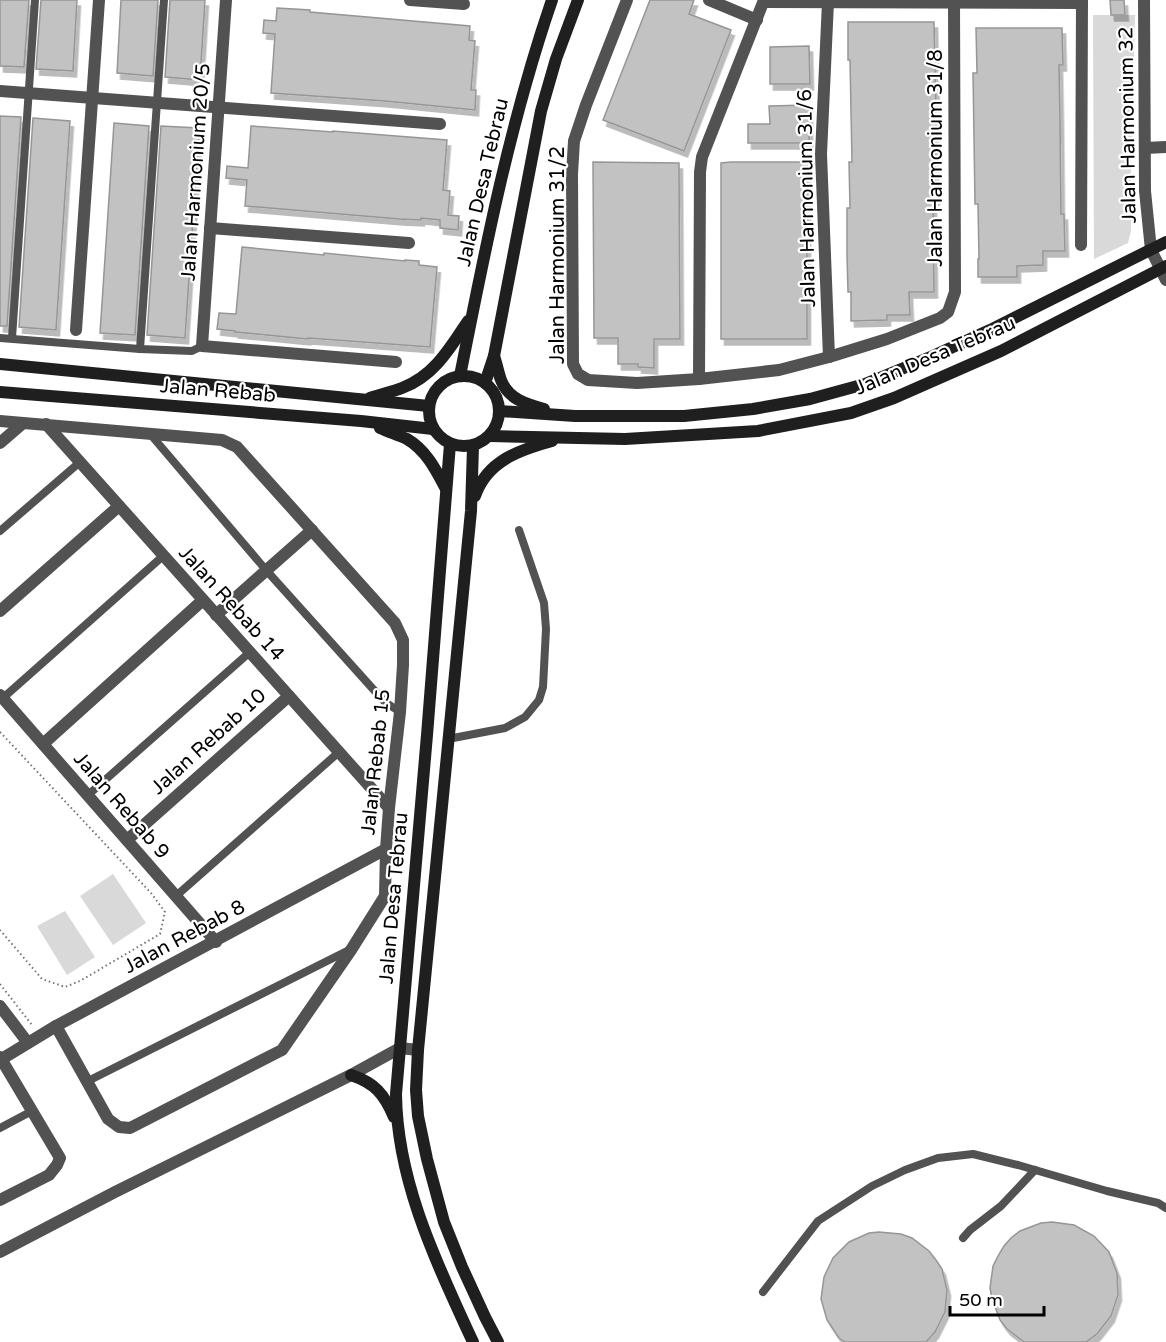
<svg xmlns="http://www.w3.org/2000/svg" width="1166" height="1342" viewBox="0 0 1166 1342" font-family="'Varela Round',sans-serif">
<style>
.green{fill:#d9d9d9}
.building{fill:#c2c2c2;stroke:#969696;stroke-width:1.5;filter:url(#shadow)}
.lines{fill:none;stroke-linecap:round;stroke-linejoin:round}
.path{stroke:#747474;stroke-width:2;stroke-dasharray:1.5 3;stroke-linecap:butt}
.lane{stroke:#525252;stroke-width:8}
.street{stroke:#525252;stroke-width:12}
.secondary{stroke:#1f1f1f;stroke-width:12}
.labels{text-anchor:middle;stroke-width:4.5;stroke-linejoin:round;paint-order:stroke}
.street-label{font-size:20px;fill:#000;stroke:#fff}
</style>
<defs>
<filter id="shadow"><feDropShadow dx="3.5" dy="6" stdDeviation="0" flood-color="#0004"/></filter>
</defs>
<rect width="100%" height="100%" fill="#fff"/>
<!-- green -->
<g class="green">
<path d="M 1093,15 L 1135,15 L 1131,172 L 1131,231 L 1128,243 L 1094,259 Z"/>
<path d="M 113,874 L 146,923 L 113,945 L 80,896 Z"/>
<path d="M 65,911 L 95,957 L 67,975 L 37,926 Z"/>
</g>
<!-- building -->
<g class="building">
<path d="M 0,0 L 29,0 L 24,67 L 0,66 Z"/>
<path d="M 41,0 L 77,0 L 73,71 L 36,69 Z"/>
<path d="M 121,0 L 158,0 L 153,76 L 117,73 Z"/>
<path d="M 170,0 L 205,0 L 200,80 L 165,77 Z"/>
<path d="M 650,0 L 694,0 L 689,14 L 731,30 L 684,151 L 603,120 Z"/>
<path d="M 1110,0 L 1124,0 L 1125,15 L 1111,15 Z"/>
<path d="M 277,8 L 310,10 L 310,12 L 470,26 L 469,40 L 475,41 L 471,90 L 476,90 L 475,110 L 385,101 L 271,93 L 275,34 L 263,33 L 264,20 L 276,21 Z"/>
<path d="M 848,22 L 934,22 L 936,107 L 936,153 L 935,153 L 936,199 L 933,200 L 934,292 L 909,292 L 910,315 L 887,315 L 887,320 L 851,321 L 851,292 L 848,292 L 847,255 L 847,208 L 850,208 L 849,162 L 852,162 L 850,60 L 848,60 Z"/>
<path d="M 976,28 L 1062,28 L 1063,65 L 1059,65 L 1060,120 L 1061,214 L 1064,214 L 1065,251 L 1043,251 L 1043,265 L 1017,266 L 1017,277 L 978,277 L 978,259 L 979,259 L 978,204 L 975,204 L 973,73 L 977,73 Z"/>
<path d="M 809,46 L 810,84 L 770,84 L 770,47 Z"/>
<path d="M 809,105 L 809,143 L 748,143 L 748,124 L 770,124 L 769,106 Z"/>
<path d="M 0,116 L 21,117 L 7,326 L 0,326 Z"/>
<path d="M 33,118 L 70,121 L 56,330 L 19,327 Z"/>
<path d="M 114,123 L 149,126 L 135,335 L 100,333 Z"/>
<path d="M 161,126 L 199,128 L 185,338 L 147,335 Z"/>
<path d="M 251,126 L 333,132 L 333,131 L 447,140 L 443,190 L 450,191 L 448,215 L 459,216 L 458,230 L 440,228 L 440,220 L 421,218 L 421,220 L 399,219 L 245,206 L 247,180 L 226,178 L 227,166 L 248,168 Z"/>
<path d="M 593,162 L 679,163 L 680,339 L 654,339 L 654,368 L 638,367 L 638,364 L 618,364 L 618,338 L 594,338 Z"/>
<path d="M 731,162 L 807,162 L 807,339 L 721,339 L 721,163 Z"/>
<path d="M 242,247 L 324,255 L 324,253 L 405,261 L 405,260 L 419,261 L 419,265 L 437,267 L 430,347 L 308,338 L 307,339 L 235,332 L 235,331 L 217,329 L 219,313 L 236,314 Z"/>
<path d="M 1052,1222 L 1074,1225 L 1094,1236 L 1109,1252 L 1117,1273 L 1118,1295 L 1111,1316 L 1097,1334 L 1086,1342 L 1024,1342 L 1007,1329 L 1000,1320 L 992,1299 L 990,1288 L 993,1266 L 998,1256 L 1004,1246 L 1011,1238 L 1020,1231 L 1041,1223 Z"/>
<path d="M 879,1232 L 901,1234 L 912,1238 L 929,1251 L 936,1260 L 942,1269 L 947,1290 L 945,1312 L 935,1332 L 926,1342 L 845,1342 L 839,1338 L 827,1320 L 821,1299 L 824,1277 L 833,1258 L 849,1242 L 869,1233 Z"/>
</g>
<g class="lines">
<!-- path -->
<g class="path">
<path d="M 0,732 L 151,893 L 165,912 L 160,934 L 80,981 L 65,987 L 42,979 L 0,930"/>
<path d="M 0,984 L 32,1025"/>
</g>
<!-- lane -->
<g class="lane">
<path d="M 0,338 L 140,349 L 192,351 L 202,346"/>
<path d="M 12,338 L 35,0"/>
<path d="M 140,349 L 164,0"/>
<path d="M 151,435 L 266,570 L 373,689 L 385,702 L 400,712"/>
<path d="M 0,531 L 80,462"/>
<path d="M 3,698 L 163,556"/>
<path d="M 448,739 L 505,728 L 525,717 L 539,700 L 543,687 L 546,629 L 544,603 L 519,530"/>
<path d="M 88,795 L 250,652"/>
<path d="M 176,896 L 339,752"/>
<path d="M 86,1082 L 349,950"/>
<path d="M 0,1128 L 32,1111"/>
<path d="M 963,1238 L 970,1230 L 1001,1206 L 1035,1170"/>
<path d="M 763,1292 L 818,1221 L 872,1186 L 905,1170 L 938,1158 L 973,1154 L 1018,1165 L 1107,1191 L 1158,1203 L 1166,1208"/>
</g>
<!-- street -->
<g class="street">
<path d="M 226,0 L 202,346 L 396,362"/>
<path d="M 410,0 L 464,4"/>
<path d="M 627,0 L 586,105 L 574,141 L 572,174 L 573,364 L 578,374 L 588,380 L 637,383 L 699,379 L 779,370 L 829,357 L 887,339 L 940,318 L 948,312 L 955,292 L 954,0"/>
<path d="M 709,0 L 757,20"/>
<path d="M 1144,0 L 1145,191 L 1151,250 L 1166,280"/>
<path d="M 764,2 L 1082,3"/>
<path d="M 828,2 L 821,154 L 829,357"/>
<path d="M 0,91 L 440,124"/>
<path d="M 1145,148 L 1166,147"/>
<path d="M 210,228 L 409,243"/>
<path d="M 1081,245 L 1082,0"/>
<path d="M 76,330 L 99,0"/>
<path d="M 699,379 L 700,172 L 702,157 L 764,0"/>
<path d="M 0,421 L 222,440 L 237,447 L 395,623 L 403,640 L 403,665 L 400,712 L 389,808 L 386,849 L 385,896 L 351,950 L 282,1050 L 130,1128 L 119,1127 L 108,1119 L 56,1026"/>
<path d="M 46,424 L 389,808"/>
<path d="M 0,443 L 22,424"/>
<path d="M 0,611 L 119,506"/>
<path d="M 216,615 L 312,530"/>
<path d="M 0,695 L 216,942"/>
<path d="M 43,744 L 203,600"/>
<path d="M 127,840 L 289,696"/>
<path d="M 0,1006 L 28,1043"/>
<path d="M 0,1057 L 60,1158 L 57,1165 L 49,1175 L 0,1200"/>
<path d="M 0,1060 L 56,1026 L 386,849"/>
<path d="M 0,1252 L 115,1192 L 351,1075 L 400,1048 L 418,1050"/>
</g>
<!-- secondary -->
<g class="secondary">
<path d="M 494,356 C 497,364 498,372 501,380 C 508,399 526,404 544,409"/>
<path d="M 0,364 L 429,406"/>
<circle cx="464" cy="411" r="35"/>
<path d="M 460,376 C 485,249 510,122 552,0"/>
<path d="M 485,383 L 494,356 L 541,111 L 556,59 L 578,0"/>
<path d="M 0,392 L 361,421 L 433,429"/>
<path d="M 370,398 C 381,394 392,392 402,388 C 434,376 450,348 468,321"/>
<path d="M 500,411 L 575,416 L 684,416 L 753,409 L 810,399 L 865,384 L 933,356 L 990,330 L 1166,242"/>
<path d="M 380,428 C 389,432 398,435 407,439 C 426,450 436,470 446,489"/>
<path d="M 490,436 L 625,439 L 758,431 L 851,413 L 894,398 L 1001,351 L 1166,266"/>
<path d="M 450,444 L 427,735 L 396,1094 C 397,1177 432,1253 466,1327 L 473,1342"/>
<path d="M 473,446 L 471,511 L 418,1050 L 416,1090 L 418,1116 L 427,1159 L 444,1222 L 462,1267 L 485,1317 L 498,1342"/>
<path d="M 475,496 C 487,461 519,450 552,441"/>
<path d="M 351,1075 C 375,1083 384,1094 394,1117"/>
</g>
</g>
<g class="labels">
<!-- street labels -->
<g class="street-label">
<text transform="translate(1127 125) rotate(-91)" y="7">Jalan Harmonium 32</text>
<text transform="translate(935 158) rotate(-90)" y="7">Jalan Harmonium 31/8</text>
<text transform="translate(195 172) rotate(-86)" y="7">Jalan Harmonium 20/5</text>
<text transform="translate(482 182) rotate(-77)" y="7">Jalan Desa Tebrau</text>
<text transform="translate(806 198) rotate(-91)" y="7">Jalan Harmonium 31/6</text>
<text transform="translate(557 255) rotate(-90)" y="7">Jalan Harmonium 31/2</text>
<text transform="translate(935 355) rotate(-23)" y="7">Jalan Desa Tebrau</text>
<text transform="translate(218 390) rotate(5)" y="7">Jalan Rebab</text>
<text transform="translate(232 603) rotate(48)" y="7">Jalan Rebab 14</text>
<text transform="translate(208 741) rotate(-42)" y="7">Jalan Rebab 10</text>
<text transform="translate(375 762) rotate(-84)" y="7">Jalan Rebab 15</text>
<text transform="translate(122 805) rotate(49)" y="7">Jalan Rebab 9</text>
<text transform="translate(393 898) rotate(-85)" y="7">Jalan Desa Tebrau</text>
<text transform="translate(184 936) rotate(-28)" y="7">Jalan Rebab 8</text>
</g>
</g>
<!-- scale -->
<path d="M950 1306v9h94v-9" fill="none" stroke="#000000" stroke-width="3"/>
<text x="959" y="1306" font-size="18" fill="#000000" stroke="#ffffff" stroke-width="4.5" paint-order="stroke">50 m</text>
</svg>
